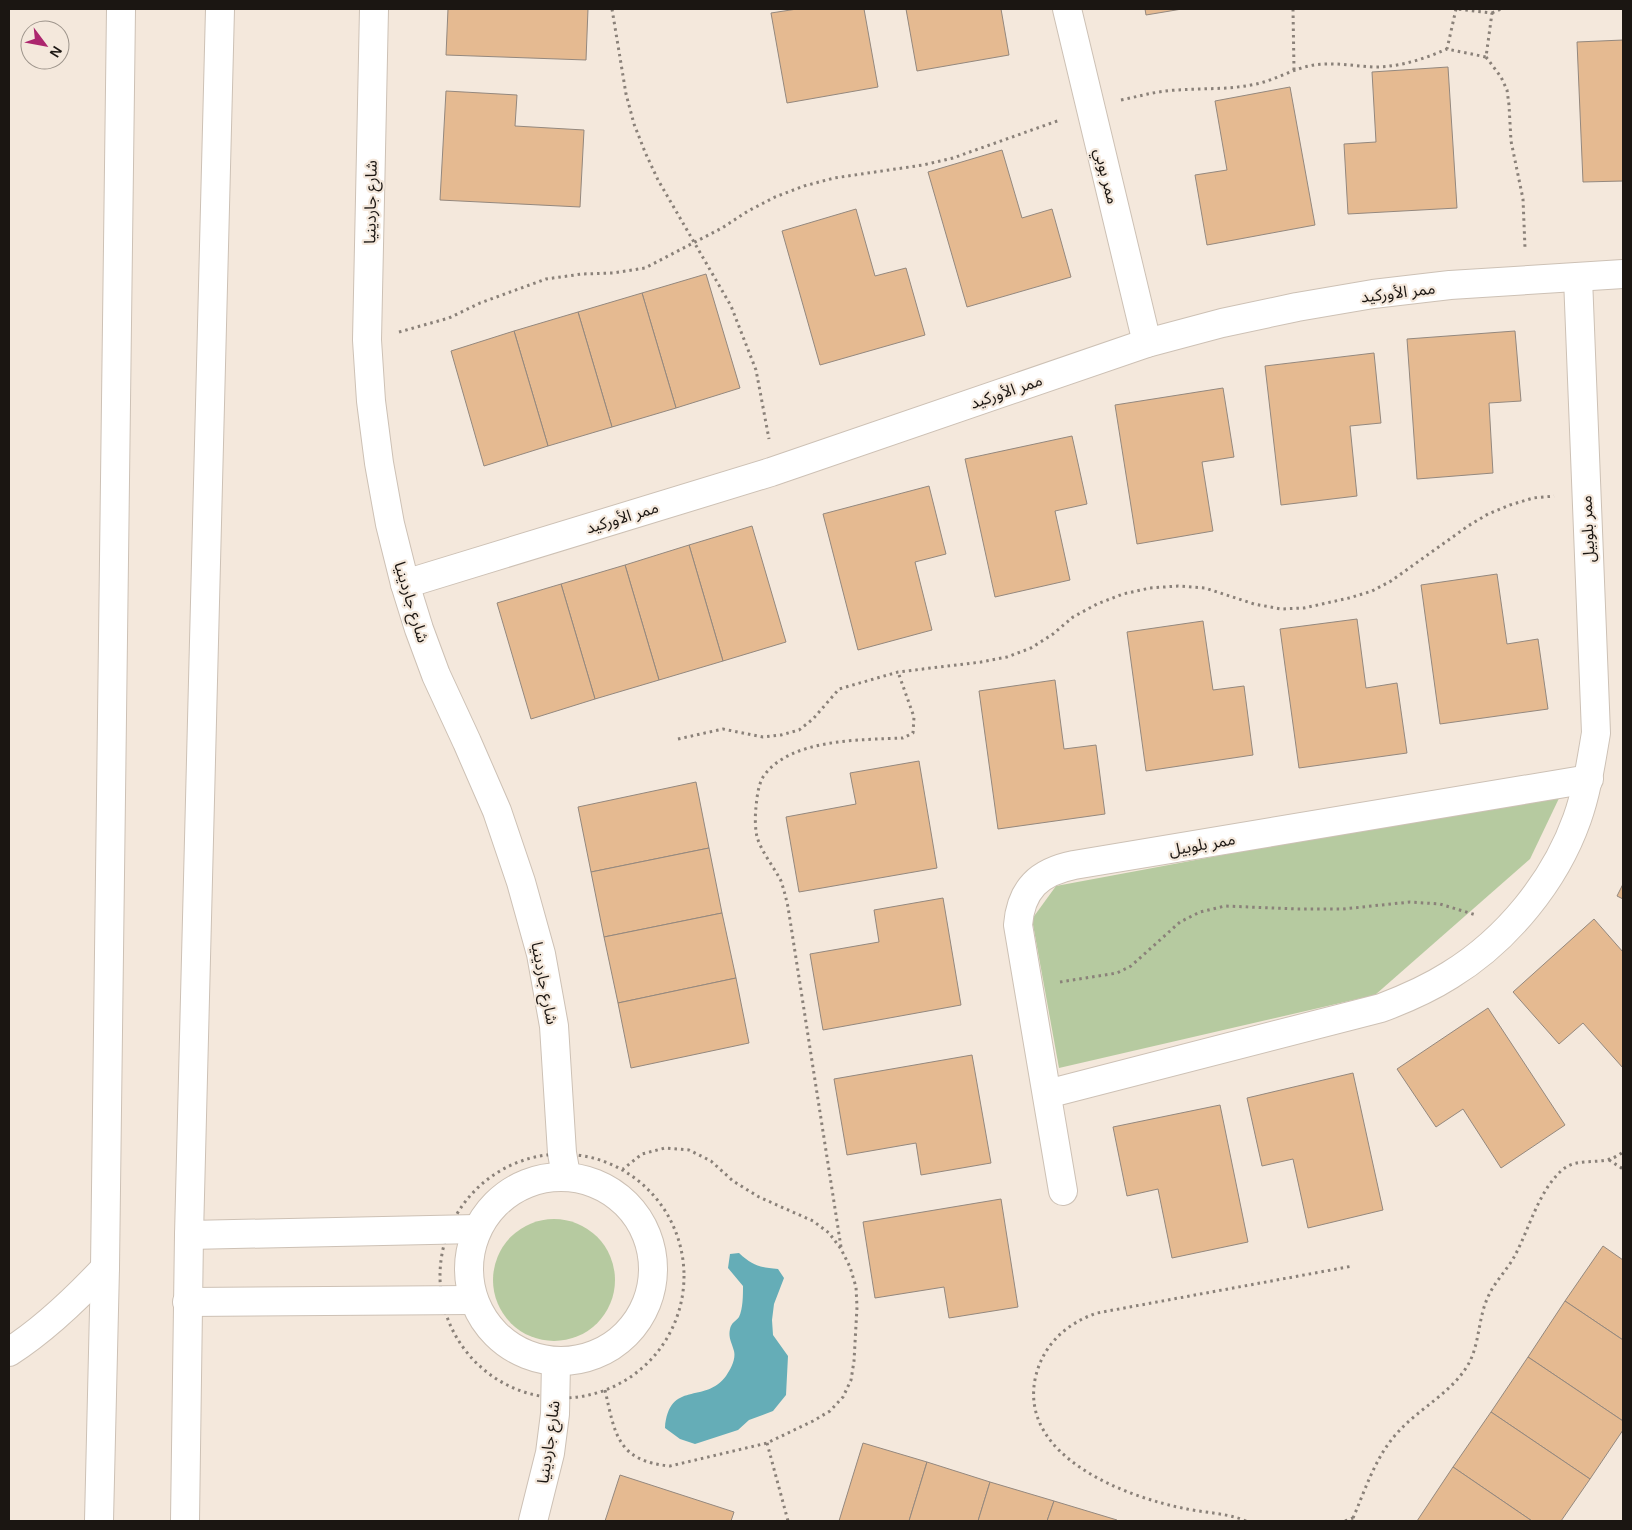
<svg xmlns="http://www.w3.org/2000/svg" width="1632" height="1530" viewBox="0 0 1632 1530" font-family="Arial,'Noto Sans Arabic',sans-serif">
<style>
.green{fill:#b6caa0}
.water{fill:#65adb7}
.building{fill:#e5ba91;stroke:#94887e}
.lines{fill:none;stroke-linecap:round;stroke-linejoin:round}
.street-casing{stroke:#cdc1b5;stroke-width:30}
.secondary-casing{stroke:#cdc1b5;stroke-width:30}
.path{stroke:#8a8179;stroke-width:3;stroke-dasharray:2.5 4;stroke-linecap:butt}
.street{stroke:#fff;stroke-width:28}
.secondary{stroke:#fff;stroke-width:28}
.labels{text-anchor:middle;stroke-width:4.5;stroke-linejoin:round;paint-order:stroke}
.street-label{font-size:16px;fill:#1b1612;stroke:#f4e8dc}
</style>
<rect width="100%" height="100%" fill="#f4e8dc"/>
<!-- green -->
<g class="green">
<path d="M 1562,792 L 1530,859 L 1375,995 L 1059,1068 L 1032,919 L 1056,886 Z"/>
<circle cx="554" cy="1280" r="61"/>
</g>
<!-- water -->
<path class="water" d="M 739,1253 C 753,1266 759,1267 778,1269 L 784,1278 L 774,1304 L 772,1320 L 773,1335 L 788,1356 L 786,1395 L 773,1411 L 749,1420 L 738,1430 L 695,1444 L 680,1439 L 665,1428 C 669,1379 705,1405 726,1376 C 731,1369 736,1359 734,1351 C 732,1343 728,1338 730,1329 C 731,1323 736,1321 739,1317 C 743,1309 743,1295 743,1286 L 728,1268 L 730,1254 Z"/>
<!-- building -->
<g class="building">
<path d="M 448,9 L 588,9 L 586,60 L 446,55 Z"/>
<path d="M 797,9 L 864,9 L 878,87 L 787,103 L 771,13 Z"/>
<path d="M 906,9 L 1001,9 L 1009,55 L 917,71 Z"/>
<path d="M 1145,9 L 1182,9 L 1146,15 Z"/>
<path d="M 1623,40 L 1623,181 L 1583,182 L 1577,42 Z"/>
<path d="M 1448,67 L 1457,208 L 1348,214 L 1344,144 L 1376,142 L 1372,72 Z"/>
<path d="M 1290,87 L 1315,225 L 1207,245 L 1195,175 L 1227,170 L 1215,101 Z"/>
<path d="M 446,91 L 517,95 L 515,126 L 584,130 L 580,207 L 440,200 Z"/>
<path d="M 1002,150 L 1022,218 L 1052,209 L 1071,277 L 967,307 L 928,172 Z"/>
<path d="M 856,209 L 875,276 L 906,268 L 925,335 L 820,365 L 782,231 Z"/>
<path d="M 706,274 L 740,388 L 676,408 L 642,293 Z"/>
<path d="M 642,293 L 676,408 L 612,427 L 578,312 Z"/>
<path d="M 578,312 L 612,427 L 548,446 L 514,331 Z"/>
<path d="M 514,331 L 548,446 L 484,466 L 451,351 Z"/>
<path d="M 1515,331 L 1521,401 L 1489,403 L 1493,473 L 1417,479 L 1407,339 Z"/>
<path d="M 1374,353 L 1381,423 L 1350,426 L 1357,496 L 1281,505 L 1265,366 Z"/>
<path d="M 1223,388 L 1234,457 L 1202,462 L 1213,531 L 1137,544 L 1115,405 Z"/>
<path d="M 1072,436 L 1087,504 L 1055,511 L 1070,580 L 995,597 L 965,459 Z"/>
<path d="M 929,486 L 946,554 L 915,562 L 932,630 L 858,650 L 823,514 Z"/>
<path d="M 752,526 L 786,642 L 723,661 L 689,545 Z"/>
<path d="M 689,545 L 723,661 L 659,680 L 625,565 Z"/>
<path d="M 625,565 L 659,680 L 595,699 L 561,584 Z"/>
<path d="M 1497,574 L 1507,644 L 1538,639 L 1548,709 L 1440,724 L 1421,585 Z"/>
<path d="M 561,584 L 595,699 L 531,719 L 497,603 Z"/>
<path d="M 1357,619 L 1366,688 L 1397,683 L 1407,753 L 1299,768 L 1280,629 Z"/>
<path d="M 1203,621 L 1213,690 L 1244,686 L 1253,755 L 1146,771 L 1127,632 Z"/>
<path d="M 1055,680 L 1064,749 L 1096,745 L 1105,814 L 998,829 L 979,691 Z"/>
<path d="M 919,761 L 937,868 L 799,892 L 786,817 L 856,804 L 850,773 Z"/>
<path d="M 696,782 L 709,848 L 591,872 L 578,807 Z"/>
<path d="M 709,848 L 722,913 L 604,937 L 591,872 Z"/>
<path d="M 1623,884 L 1623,899 L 1617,896 Z"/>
<path d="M 943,898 L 961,1005 L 823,1030 L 810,954 L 879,942 L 874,910 Z"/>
<path d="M 722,913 L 736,978 L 618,1003 L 604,937 Z"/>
<path d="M 1594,919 L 1623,952 L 1623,1068 L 1583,1023 L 1559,1044 L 1513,992 Z"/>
<path d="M 736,978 L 749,1043 L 631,1068 L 618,1003 Z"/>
<path d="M 1488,1008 L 1565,1125 L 1501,1168 L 1463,1109 L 1436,1127 L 1397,1069 Z"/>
<path d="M 972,1055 L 991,1163 L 921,1175 L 916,1143 L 847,1155 L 834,1079 Z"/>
<path d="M 1353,1073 L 1383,1210 L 1308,1228 L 1293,1159 L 1262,1166 L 1247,1098 Z"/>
<path d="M 1220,1105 L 1248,1242 L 1172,1258 L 1158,1189 L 1127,1196 L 1113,1127 Z"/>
<path d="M 1001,1199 L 1018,1307 L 949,1318 L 944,1287 L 875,1298 L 863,1222 Z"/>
<path d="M 1603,1246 L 1623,1260 L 1623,1340 L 1565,1301 Z"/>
<path d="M 1565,1301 L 1623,1340 L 1623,1421 L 1528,1357 Z"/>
<path d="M 1528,1357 L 1623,1421 L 1623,1430 L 1590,1479 L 1491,1412 Z"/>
<path d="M 1491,1412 L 1590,1479 L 1561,1521 L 1532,1521 L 1453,1467 Z"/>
<path d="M 863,1443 L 927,1462 L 909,1521 L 839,1521 Z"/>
<path d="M 927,1462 L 990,1482 L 978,1521 L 909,1521 Z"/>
<path d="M 1453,1467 L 1532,1521 L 1417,1521 Z"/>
<path d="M 620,1475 L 734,1512 L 731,1521 L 605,1521 Z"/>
<path d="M 990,1482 L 1054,1501 L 1047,1521 L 978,1521 Z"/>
<path d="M 1054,1501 L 1117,1520 L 1117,1521 L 1047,1521 Z"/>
</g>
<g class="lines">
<defs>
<g id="street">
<path d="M 374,9 L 367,340 L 371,401 L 379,463 L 390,524 L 405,584 L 419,629 L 436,675 L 467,742 L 497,811 L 521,882 L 541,954 L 554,1026 L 562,1153 L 566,1175"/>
<path d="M 1067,9 L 1147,343"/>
<path d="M 405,584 L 771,472 L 1147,343 L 1222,323 L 1297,307 L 1373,294 L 1450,285 L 1623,274"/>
<path d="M 1047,1094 L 1381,1008 C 1405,999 1428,989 1450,975 C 1507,940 1555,881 1577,819 C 1587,791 1591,762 1596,733 L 1578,278"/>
<circle cx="561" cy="1269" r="92"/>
<path d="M 1063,1191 L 1018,925 C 1021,889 1039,872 1074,865 L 1589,779"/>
<path d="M 189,1235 L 477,1229"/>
<path d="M 187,1302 L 473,1300"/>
<path d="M 9,1352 C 45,1329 76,1299 105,1268"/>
<path d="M 533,1521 L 550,1453 L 555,1414 L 556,1362"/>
</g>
<g id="secondary">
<path d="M 99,1521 L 105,1268 L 121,9"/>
<path d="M 185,1521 L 189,1235 L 220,9"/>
</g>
</defs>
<!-- street casing -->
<use href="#street" class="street-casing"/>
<!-- secondary casing -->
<use href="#secondary" class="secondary-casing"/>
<!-- path -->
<g class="path">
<path d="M 612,9 L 626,94 L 634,124 L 645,152 L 658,180 L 731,306 L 756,370 L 769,439"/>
<path d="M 1293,9 L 1294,70"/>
<path d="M 1456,9 L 1447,49 L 1486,57 L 1492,13 L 1456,9"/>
<path d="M 1492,13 L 1501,9"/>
<path d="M 1486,57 L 1501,77 L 1507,90 L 1509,105 L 1511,141 L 1523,199 L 1525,248"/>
<path d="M 1121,100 C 1140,96 1157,91 1177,90 C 1203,88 1230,90 1256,84 C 1276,80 1294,68 1314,65 C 1334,62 1354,66 1374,67 C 1400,67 1424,59 1447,49"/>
<path d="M 399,332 L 449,318 L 480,303 L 546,279 L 582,274 L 613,273 L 645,268 L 722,228 L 748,211 L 775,197 L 804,186 L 834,178 L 923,165 L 953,158 L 1060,120"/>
<path d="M 678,739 L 723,729 L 763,737 L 781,735 L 799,730 L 813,719 L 839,689 L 898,672 L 981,662 L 1007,657 L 1031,648 L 1053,634 L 1073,617 L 1097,604 L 1123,594 L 1150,588 L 1178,586 L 1205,588 L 1254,604 L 1281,609 L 1304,608 L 1349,598 L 1372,591 L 1391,581 L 1468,526 L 1488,514 L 1510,505 L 1533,498 L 1554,496"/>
<path d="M 1060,982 L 1117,973 L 1131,966 L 1180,922 L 1200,912 L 1225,906 L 1297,909 L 1343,909 L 1410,902 L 1440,904 L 1476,915"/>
<circle cx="562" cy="1276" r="122"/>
<path d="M 1609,1160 L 1623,1169"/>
<path d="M 841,1247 L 788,907 C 786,898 784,890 781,881 C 774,867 762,853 757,837 C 755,828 755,816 756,807 C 757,797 758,786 763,777 C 789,738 862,740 903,738 L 913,733 L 914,717 L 898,672"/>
<path d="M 605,1390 C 615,1434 617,1461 670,1466 L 767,1443 L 813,1421 L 830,1411 L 843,1397 L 851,1380 L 854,1361 L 857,1307 L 856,1287 L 850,1267 L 841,1249 L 829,1233 L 813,1221 L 759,1197 L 733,1181 L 711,1161 L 689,1150 L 665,1148 L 642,1154 L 623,1169"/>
<path d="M 767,1443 L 788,1521"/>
<path d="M 1353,1518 C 1366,1488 1376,1455 1399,1431 C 1421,1407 1453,1392 1469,1363 C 1480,1342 1478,1318 1488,1297 C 1494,1283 1505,1272 1513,1259 C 1529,1231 1537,1193 1562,1170 C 1576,1158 1594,1164 1610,1159 C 1614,1158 1619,1155 1623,1152"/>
<path d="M 1246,1521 C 1227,1513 1207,1513 1187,1509 C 1125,1497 1016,1456 1036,1375 C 1044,1344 1067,1323 1097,1313 L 1353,1266"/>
<path d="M 1345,1521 L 1353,1518 L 1354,1521"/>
</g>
<!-- street -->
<use href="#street" class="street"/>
<!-- secondary -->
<use href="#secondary" class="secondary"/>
</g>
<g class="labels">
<!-- street labels -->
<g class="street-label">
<text transform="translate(1107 176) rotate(76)" y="6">ممر بوبي</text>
<text transform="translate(370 202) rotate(-89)" y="6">شارع جاردينيا</text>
<text transform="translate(1398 292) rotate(-7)" y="6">ممر الأوركيد</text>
<text transform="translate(1006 391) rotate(-19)" y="6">ممر الأوركيد</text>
<text transform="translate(622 517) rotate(-17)" y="6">ممر الأوركيد</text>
<text transform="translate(1587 529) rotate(-93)" y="6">ممر بلوبيل</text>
<text transform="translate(412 602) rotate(73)" y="6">شارع جاردينيا</text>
<text transform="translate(1202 844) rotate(-10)" y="6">ممر بلوبيل</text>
<text transform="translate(545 983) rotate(79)" y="6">شارع جاردينيا</text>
<text transform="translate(548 1442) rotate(-82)" y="6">شارع جاردينيا</text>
</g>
</g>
<!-- border -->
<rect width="1632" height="1530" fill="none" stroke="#1b1612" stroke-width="20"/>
<!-- north arrow -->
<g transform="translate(45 45) rotate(122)"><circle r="24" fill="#f4e8dc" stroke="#9d948b"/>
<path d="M0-4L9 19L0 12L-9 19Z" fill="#ac266e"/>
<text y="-8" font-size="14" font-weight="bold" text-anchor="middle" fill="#1b1612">N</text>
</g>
</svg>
